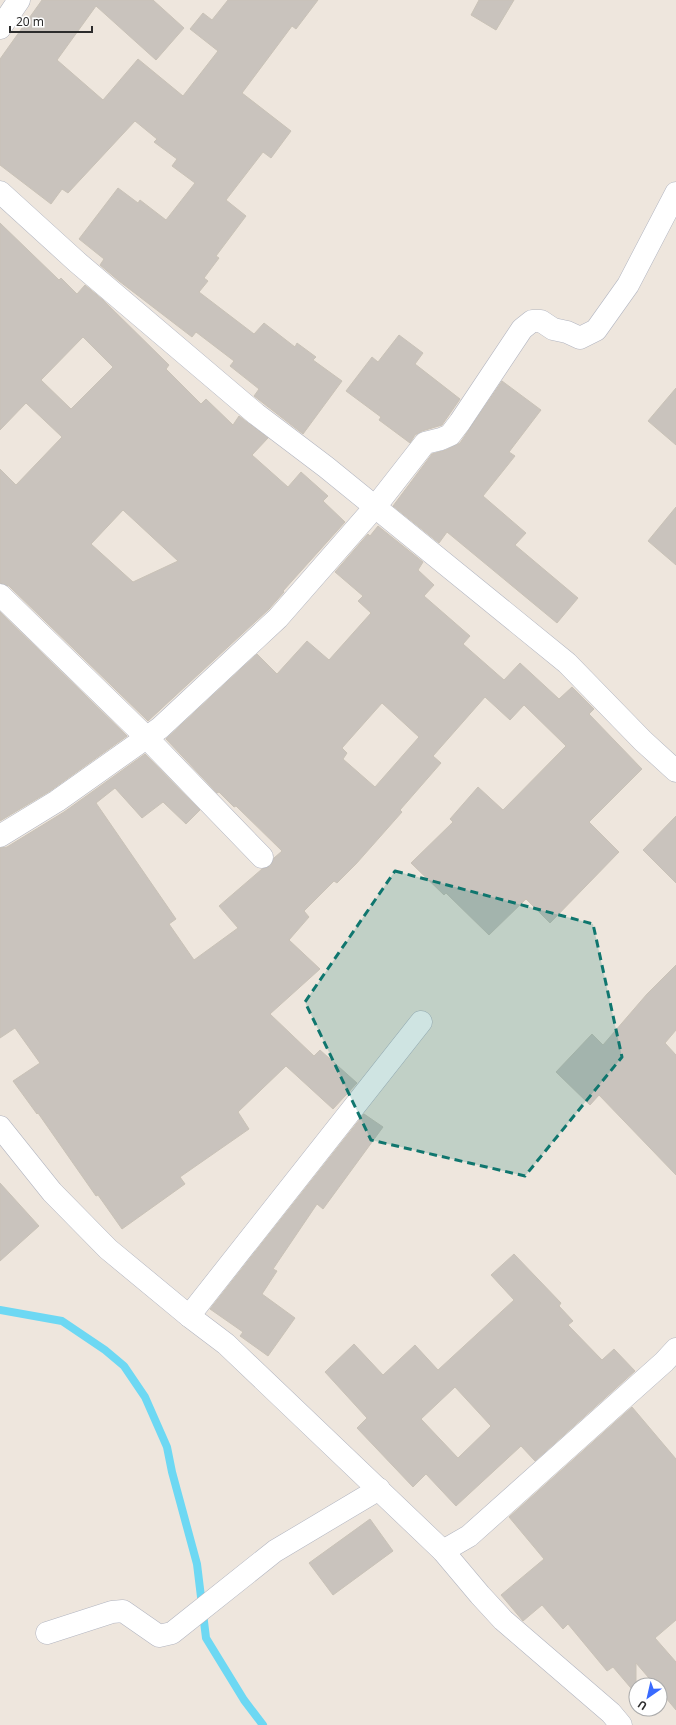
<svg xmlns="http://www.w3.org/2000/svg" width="676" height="1725" viewBox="0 0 676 1725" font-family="'Noto Sans',sans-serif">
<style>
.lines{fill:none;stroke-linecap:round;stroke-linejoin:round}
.stream{stroke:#6dd8f3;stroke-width:8}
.building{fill:#c9c3bd;stroke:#c9c2b7;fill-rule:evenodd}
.minor-casing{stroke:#b2b5c0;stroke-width:23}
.minor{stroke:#fff;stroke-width:22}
.marked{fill:#0f766e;fill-opacity:0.2;stroke:#0f766e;stroke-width:3;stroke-dasharray:8 5;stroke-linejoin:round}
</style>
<rect width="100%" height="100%" fill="#eee6dd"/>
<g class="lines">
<!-- stream -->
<path class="stream" d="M 0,1310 L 62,1321 L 105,1350 L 124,1366 L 145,1397 L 167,1447 L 172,1472 L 197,1564 L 206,1638 L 244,1700 L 263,1725"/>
</g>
<!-- building -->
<g class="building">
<path d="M 42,0 L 153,0 L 184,28 L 156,60 L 96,6 L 57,60 L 103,100 L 138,59 L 183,96 L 218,51 L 190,29 L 203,13 L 212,20 L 228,0 L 318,0 L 296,29 L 292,26 L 242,93 L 291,131 L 271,158 L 263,152 L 226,200 L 246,216 L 216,256 L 219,258 L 204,278 L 208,281 L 199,292 L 254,334 L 264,323 L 295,347 L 297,343 L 316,357 L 313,360 L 342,381 L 303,434 L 254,396 L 259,389 L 230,366 L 234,361 L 196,332 L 192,337 L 119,281 L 100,265 L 104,259 L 79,239 L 118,188 L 138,203 L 140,200 L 166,220 L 195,183 L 172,166 L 177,159 L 154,142 L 157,139 L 135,121 L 68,193 L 62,189 L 51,204 L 0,165 L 0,59 Z"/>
<path d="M 479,0 L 514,0 L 496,30 L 471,15 Z"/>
<path d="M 0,223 L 59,280 L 61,278 L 77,294 L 85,285 L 103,300 L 169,365 L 166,369 L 201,404 L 206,399 L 233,425 L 239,416 L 268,438 L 252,455 L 288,487 L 301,472 L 328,496 L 323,501 L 345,522 L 283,591 L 284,592 L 269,609 L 148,721 L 9,586 L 0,583 L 0,469 L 16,485 L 62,437 L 26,403 L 0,430 ZM 83,337 L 113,367 L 71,409 L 41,380 ZM 123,510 L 178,561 L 133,582 L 91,544 Z"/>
<path d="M 399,335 L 423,353 L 415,364 L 460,399 L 442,425 L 422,431 L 415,435 L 410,443 L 379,420 L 381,417 L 346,391 L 372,357 L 378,362 Z"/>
<path d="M 502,381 L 541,410 L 509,452 L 515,456 L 483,496 L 526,533 L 515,545 L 578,598 L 557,623 L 447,532 L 439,543 L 393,506 L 432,454 L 446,450 L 460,443 Z"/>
<path d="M 676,388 L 676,445 L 648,421 Z"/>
<path d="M 676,507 L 676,565 L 648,541 Z"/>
<path d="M 378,526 L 423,562 L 418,570 L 434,585 L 424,596 L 470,636 L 463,644 L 504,680 L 520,663 L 559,699 L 572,687 L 594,709 L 589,714 L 642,769 L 589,822 L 619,852 L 550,923 L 526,899 L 489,935 L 446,893 L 444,895 L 411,863 L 453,822 L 450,819 L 478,787 L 503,810 L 566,746 L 524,705 L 510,720 L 485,697 L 433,756 L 441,763 L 400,810 L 402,812 L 356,864 L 337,883 L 334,881 L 304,911 L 309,917 L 289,940 L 320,969 L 270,1014 L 314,1056 L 320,1050 L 357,1083 L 333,1109 L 286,1066 L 238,1112 L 249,1129 L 180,1177 L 185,1184 L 122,1229 L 98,1195 L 96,1196 L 38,1113 L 37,1114 L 13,1081 L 40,1063 L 15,1028 L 0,1038 L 0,848 L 7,847 L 64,812 L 145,754 L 200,810 L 186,824 L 163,802 L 142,818 L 115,788 L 96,803 L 176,919 L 169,924 L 194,960 L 238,928 L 219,906 L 262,869 L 270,866 L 274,858 L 282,851 L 236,806 L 234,807 L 219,792 L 217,793 L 166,739 L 257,654 L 277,674 L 307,641 L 329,660 L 371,613 L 358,601 L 363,596 L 335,572 L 368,534 L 370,536 ZM 382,703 L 419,737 L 375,787 L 343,759 L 347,753 L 342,748 Z"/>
<path d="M 0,612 L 127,736 L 50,791 L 0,821 Z"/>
<path d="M 676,816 L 676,883 L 643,850 Z"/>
<path d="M 676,965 L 676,1030 L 665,1043 L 676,1055 L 676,1175 L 599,1095 L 590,1105 L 556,1072 L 592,1034 L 603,1045 L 647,994 Z"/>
<path d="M 364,1114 L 383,1127 L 323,1209 L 317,1204 L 273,1269 L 277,1271 L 262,1294 L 295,1318 L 268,1356 L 240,1336 L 243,1332 L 210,1309 Z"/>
<path d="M 0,1183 L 39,1226 L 0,1261 Z"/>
<path d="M 514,1254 L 561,1303 L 559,1306 L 573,1321 L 568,1325 L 602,1360 L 614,1349 L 635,1371 L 535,1461 L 521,1446 L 456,1506 L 426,1474 L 413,1487 L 357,1428 L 367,1418 L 325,1372 L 354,1344 L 383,1375 L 415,1345 L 438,1370 L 514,1300 L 491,1275 ZM 455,1387 L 491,1426 L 458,1458 L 421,1419 Z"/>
<path d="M 632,1407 L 676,1459 L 676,1620 L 655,1638 L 676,1662 L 676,1710 L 660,1691 L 660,1685 L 655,1685 L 636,1663 L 636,1694 L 613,1667 L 607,1671 L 568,1624 L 563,1629 L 542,1605 L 523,1621 L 501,1595 L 544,1559 L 509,1517 Z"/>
<path d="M 370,1519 L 393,1551 L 333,1595 L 309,1563 Z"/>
</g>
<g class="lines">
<defs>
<g id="minor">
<path d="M 0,28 L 19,0"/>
<path d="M 0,192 L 77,262 L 256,414 L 326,467 L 567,663 L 643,741 L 676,771"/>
<path d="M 0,595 L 146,737 L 262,857"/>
<path d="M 0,836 L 57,801 L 160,728 L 278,618 L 375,507 L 425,443 L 441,439 L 450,435 L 460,422 L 522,329 L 532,321 L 541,321 L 553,329 L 567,332 L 580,338 L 596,330 L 628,285 L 676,193"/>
<path d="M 0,1127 L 52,1192 L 108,1249 L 189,1316 L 226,1344 L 443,1551 L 480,1595 L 503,1620 L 611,1713 L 621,1725"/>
<path d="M 189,1316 L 421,1022"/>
<path d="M 443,1551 L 469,1536 L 664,1362 L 676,1349"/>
<path d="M 47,1633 L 112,1612 L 123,1611 L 159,1636 L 172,1633 L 275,1551 L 379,1489"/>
</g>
</defs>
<!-- minor casing -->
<use href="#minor" class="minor-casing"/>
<!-- minor -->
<use href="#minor" class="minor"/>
</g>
<!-- marked area -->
<path class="marked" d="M 395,871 L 593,924 L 622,1057 L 525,1176 L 371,1140 L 305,1002 Z"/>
<!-- north arrow -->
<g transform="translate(648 1697) rotate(214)"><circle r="19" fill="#ffffff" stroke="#ababab"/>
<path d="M0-3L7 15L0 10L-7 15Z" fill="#396aff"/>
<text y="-6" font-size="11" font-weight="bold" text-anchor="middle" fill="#2c2c2c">U</text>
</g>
<!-- scale -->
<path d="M10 26v6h82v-6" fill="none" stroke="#2c2c2c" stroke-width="2"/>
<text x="16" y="26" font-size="12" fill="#2c2c2c" stroke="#ffffff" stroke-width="3" paint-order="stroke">20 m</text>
</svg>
